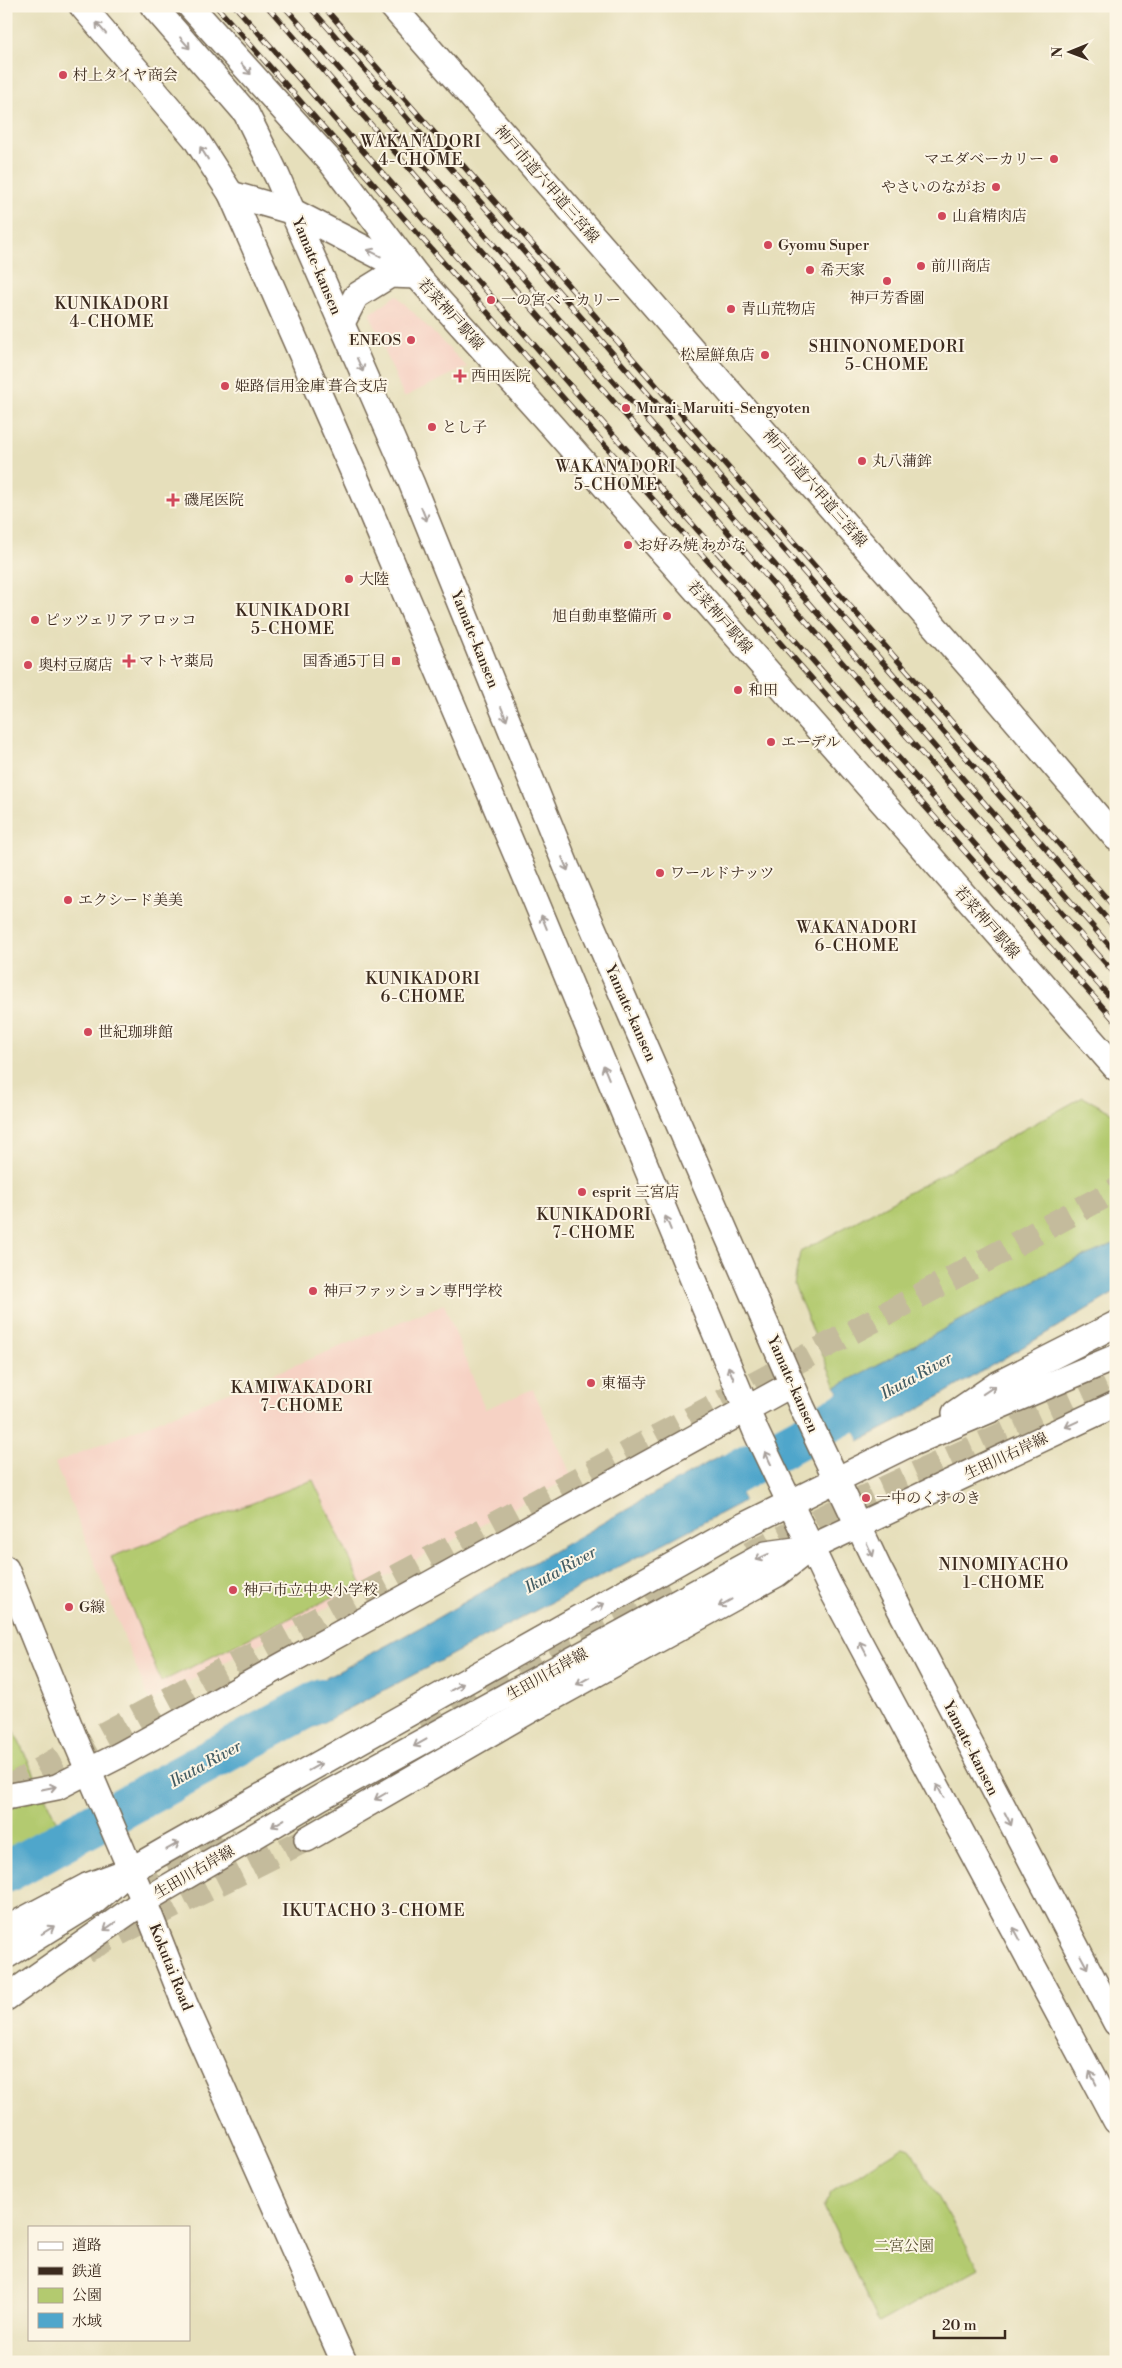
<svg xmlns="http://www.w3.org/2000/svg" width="1122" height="2368" viewBox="0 0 1122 2368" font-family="'Libre Bodoni','Noto Serif JP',serif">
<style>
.built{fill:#f6d2c4}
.green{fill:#b3ca6f;stroke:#777a46}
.water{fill:#4fa6cb;stroke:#456874}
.pier{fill:#e6dfbb}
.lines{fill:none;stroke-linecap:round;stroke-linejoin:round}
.river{stroke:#4fa6cb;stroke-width:42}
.tertiary-tunnel{stroke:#c4bb9c;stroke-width:25;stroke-dasharray:25 12;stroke-linecap:butt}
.tertiary-casing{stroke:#776955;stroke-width:28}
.tertiary{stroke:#fff;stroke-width:25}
.rail-casing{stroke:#3b2a1e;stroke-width:5.5}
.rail{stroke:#fcf5e5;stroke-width:4;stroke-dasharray:11;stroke-linecap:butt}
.oneway{stroke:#a79f9a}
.poi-dot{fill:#d1495b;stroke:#fcf5e5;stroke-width:2}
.labels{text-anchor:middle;stroke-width:4;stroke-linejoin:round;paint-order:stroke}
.poi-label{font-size:15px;fill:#3b2a1e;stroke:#fcf5e5;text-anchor:start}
.street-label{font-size:15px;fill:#3b2a1e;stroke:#fcf5e5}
.park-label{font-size:15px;fill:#595232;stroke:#fcf5e5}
.neighbourhood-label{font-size:16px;letter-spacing:1px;fill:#3b2a1e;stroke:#fcf5e5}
.water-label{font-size:16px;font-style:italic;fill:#435c63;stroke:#fcf5e5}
</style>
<rect width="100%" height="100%" fill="#fcf5e5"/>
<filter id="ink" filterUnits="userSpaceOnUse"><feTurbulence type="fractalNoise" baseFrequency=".02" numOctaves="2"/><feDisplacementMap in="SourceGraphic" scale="10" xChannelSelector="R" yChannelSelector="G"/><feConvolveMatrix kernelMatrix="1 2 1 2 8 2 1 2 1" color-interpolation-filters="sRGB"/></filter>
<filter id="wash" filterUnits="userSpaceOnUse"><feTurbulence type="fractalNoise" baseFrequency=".0096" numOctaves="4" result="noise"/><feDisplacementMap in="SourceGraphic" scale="20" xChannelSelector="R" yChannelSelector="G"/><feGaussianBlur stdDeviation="1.12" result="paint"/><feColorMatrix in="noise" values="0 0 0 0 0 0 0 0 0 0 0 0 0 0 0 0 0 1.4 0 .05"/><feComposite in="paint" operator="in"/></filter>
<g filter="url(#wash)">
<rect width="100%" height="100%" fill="#e6dfbb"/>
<!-- built -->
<g class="built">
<path d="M 396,295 L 467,367 L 404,397 L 370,314 Z"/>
<path d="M 444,1304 L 485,1409 L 533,1389 L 572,1477 L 150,1702 L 55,1463 Z"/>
</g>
<!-- green -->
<g class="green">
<path d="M 1083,1097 L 1116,1115 L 1116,1243 L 1062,1266 L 836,1387 L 794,1285 L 800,1252 Z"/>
<path d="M 313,1480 L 361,1583 L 161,1682 L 111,1557 Z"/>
<path d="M 9,1687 L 13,1729 L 58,1824 L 6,1853 L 6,1688 Z"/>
<path d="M 904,2146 L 910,2148 L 979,2268 L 879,2323 L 824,2207 L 833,2190 Z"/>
</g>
<!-- water -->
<g class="water">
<path d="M 1116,1243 L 1116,1292 L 896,1422 L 859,1441 L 836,1387 L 1062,1266 Z"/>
<path d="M 723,1454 L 744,1501 L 276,1747 L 265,1711 L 430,1622 Z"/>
</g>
<!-- pier -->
<g class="pier">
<path d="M 836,1387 L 859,1441 L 857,1442 L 833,1389 Z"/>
<path d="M 725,1453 L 746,1500 L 744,1501 L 723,1454 Z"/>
</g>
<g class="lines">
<!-- river -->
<g class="river">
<path d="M 680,1503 L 898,1384"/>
<path d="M 6,1872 L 322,1699"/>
</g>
</g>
</g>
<g filter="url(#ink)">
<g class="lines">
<!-- tertiary-tunnel -->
<g class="tertiary-tunnel">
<path d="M 749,1554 L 863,1498 L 1116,1383"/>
<path d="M 419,1722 L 499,1677 L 682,1587"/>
<path d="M 6,1789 L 67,1754 L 1116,1190"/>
<path d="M 134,1883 L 232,1827"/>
<path d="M 86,1950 L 307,1839"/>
</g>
<defs>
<g id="tertiary">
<path d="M 82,6 L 195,138 L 231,194 L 366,501 L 530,887 L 757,1434 L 828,1583 L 1116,2121"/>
<path d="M 153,6 L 246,113 L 277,176 L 411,482 L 567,868 L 802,1407 L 879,1569 L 1116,2023"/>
<path d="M 190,6 L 330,161 L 417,276 L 551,425 L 1116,1068"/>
<path d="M 392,6 L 985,684 L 1116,838"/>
<path d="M 231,194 L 294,212 L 410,272"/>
<path d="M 342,323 L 356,296 L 390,275 L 417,276"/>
<path d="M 955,1413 L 996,1385 L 1116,1324"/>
<path d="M 6,1569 L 74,1737 L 144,1901 L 184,2002 L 344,2362"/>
<path d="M 6,1797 L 57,1787 L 120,1755 L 792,1384"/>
<path d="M 307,1839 L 527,1712 L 777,1574 L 810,1548"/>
<path d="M 6,1929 L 87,1886 L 131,1870 L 164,1851 L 737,1529 L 905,1446 L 1116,1357"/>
<path d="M 6,1956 L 95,1901 L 116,1883"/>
<path d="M 6,1998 L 144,1901 L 321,1797 L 766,1554 L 810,1548 L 1116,1404"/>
</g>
</defs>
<!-- tertiary casing -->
<use href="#tertiary" class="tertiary-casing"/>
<!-- tertiary -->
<use href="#tertiary" class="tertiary"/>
<defs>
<g id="rail">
<path d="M 216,6 L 1116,1022"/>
<path d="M 235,6 L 1116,1004"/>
<path d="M 267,6 L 1116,975"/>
<path d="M 284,6 L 1116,953"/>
<path d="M 309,6 L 1116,929"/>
<path d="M 323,6 L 1116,909"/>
</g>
</defs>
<!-- rail casing -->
<use href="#rail" class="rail-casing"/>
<!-- rail -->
<use href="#rail" class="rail"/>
</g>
<!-- one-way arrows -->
<defs><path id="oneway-shaft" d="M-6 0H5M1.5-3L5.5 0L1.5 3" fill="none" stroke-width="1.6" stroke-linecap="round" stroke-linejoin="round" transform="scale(1.25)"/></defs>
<g class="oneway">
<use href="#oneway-shaft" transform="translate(101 28) rotate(-131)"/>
<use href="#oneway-shaft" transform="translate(185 43) rotate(49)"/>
<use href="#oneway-shaft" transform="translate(246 69) rotate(48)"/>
<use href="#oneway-shaft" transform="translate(204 153) rotate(-122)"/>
<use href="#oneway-shaft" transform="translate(374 253) rotate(-153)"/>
<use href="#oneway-shaft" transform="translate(360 365) rotate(66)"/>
<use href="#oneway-shaft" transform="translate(424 514) rotate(68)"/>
<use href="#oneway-shaft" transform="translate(504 714) rotate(68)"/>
<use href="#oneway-shaft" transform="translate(565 864) rotate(67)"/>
<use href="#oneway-shaft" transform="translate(544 922) rotate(-112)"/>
<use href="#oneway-shaft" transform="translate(606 1072) rotate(-112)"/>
<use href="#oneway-shaft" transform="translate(668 1223) rotate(-112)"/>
<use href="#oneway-shaft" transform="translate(731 1373) rotate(-113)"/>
<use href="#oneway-shaft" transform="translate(989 1390) rotate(-34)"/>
<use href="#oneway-shaft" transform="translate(1072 1424) rotate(155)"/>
<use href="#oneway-shaft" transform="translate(768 1458) rotate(-115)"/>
<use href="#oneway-shaft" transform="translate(870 1550) rotate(65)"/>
<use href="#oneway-shaft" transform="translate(762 1557) rotate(156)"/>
<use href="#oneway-shaft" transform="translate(725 1603) rotate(151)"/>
<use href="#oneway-shaft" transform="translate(598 1607) rotate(-29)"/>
<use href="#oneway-shaft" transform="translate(863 1648) rotate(-118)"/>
<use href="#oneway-shaft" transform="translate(583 1681) rotate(151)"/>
<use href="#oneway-shaft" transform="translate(457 1687) rotate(-29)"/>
<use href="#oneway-shaft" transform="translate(420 1743) rotate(151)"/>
<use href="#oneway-shaft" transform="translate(315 1767) rotate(-29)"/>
<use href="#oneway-shaft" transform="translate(49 1788) rotate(-12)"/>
<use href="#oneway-shaft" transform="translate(940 1791) rotate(-118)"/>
<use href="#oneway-shaft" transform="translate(381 1796) rotate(150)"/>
<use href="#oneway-shaft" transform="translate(1008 1819) rotate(63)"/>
<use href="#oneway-shaft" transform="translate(278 1823) rotate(149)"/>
<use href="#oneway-shaft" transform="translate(173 1846) rotate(-29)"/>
<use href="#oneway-shaft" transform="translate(110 1926) rotate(145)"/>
<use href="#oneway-shaft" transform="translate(48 1930) rotate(-32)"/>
<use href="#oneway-shaft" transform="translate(1017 1934) rotate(-118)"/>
<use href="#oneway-shaft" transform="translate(1084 1962) rotate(62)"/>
<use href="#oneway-shaft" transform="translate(1093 2078) rotate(-117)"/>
</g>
</g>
<!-- markers -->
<g class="poi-dot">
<circle cx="63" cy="75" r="5"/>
<circle cx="1054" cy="159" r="5"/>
<circle cx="996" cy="187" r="5"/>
<circle cx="942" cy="216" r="5"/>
<circle cx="768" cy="245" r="5"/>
<circle cx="921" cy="266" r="5"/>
<circle cx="810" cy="270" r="5"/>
<circle cx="887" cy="281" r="5"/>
<circle cx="491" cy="300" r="5"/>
<circle cx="731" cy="309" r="5"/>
<circle cx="411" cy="340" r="5"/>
<circle cx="765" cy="355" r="5"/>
<path d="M457.5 368.5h5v5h5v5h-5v5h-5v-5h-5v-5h5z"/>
<circle cx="225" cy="386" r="5"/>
<circle cx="626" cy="408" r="5"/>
<circle cx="432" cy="427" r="5"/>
<circle cx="862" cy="461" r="5"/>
<path d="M170.5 492.5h5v5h5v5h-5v5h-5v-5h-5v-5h5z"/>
<circle cx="628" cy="545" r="5"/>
<circle cx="349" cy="579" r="5"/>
<circle cx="667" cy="616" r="5"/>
<circle cx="35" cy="620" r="5"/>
<path d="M126.5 653.5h5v5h5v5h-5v5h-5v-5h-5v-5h5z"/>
<rect x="391" y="656" width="10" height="10" rx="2.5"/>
<circle cx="28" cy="665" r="5"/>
<circle cx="738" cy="690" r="5"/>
<circle cx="771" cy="742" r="5"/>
<circle cx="660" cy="873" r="5"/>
<circle cx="68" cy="900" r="5"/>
<circle cx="88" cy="1032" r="5"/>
<circle cx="582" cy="1192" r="5"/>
<circle cx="313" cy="1291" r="5"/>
<circle cx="591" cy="1383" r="5"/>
<circle cx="866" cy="1498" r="5"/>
<circle cx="233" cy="1590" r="5"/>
<circle cx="69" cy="1607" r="5"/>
</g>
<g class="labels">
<!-- poi labels -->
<g class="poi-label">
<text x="73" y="80">村上タイヤ商会</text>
<text x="1044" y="164" text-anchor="end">マエダベーカリー</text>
<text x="986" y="192" text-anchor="end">やさいのながお</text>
<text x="952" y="221">山倉精肉店</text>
<text x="778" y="250">Gyomu Super</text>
<text x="931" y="271">前川商店</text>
<text x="820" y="275">希天家</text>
<text x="887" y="303" text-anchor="middle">神戸芳香園</text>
<text x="501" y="305">一の宮ベーカリー</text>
<text x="741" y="314">青山荒物店</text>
<text x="401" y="345" text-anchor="end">ENEOS</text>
<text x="755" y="360" text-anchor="end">松屋鮮魚店</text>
<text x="471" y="381">西田医院</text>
<text x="235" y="391">姫路信用金庫 葺合支店</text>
<text x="636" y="413">Murai-Maruiti-Sengyoten</text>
<text x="442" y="432">とし子</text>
<text x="872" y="466">丸八蒲鉾</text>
<text x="184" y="505">磯尾医院</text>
<text x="638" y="550">お好み焼 わかな</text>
<text x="359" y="584">大陸</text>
<text x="657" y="621" text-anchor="end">旭自動車整備所</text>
<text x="45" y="625">ピッツェリア アロッコ</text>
<text x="139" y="666">マトヤ薬局</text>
<text x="386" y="666" text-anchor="end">国香通5丁目</text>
<text x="38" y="670">奥村豆腐店</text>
<text x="748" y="695">和田</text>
<text x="781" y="747">エーデル</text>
<text x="670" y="878">ワールドナッツ</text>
<text x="78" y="905">エクシード美美</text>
<text x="98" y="1037">世紀珈琲館</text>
<text x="592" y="1197">esprit 三宮店</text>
<text x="323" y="1296">神戸ファッション専門学校</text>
<text x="601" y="1388">東福寺</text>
<text x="876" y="1503">一中のくすのき</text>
<text x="243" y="1595">神戸市立中央小学校</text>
<text x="79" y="1612">G線</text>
</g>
<!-- street labels -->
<g class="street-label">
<text transform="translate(547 184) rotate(49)" y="5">神戸市道六甲道三宮線</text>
<text transform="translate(317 266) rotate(67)" y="5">Yamate-kansen</text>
<text transform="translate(451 314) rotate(48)" y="5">若菜神戸駅線</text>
<text transform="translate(815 488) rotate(49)" y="5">神戸市道六甲道三宮線</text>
<text transform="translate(720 617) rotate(49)" y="5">若菜神戸駅線</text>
<text transform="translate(475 639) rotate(68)" y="5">Yamate-kansen</text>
<text transform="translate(987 922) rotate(49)" y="5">若菜神戸駅線</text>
<text transform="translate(631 1013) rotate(66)" y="5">Yamate-kansen</text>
<text transform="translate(793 1384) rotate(66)" y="5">Yamate-kansen</text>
<text transform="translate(1006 1456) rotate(-25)" y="5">生田川右岸線</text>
<text transform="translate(547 1674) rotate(-29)" y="5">生田川右岸線</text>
<text transform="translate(971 1748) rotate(63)" y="5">Yamate-kansen</text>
<text transform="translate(194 1872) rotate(-30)" y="5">生田川右岸線</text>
<text transform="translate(171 1967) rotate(68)" y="5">Kokutai Road</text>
</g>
<!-- park labels -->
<g class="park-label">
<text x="904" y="2251">二宮公園</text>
</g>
<!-- neighbourhood labels -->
<g class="neighbourhood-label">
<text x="421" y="147">WAKANADORI<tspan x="421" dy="18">4-CHOME</tspan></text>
<text x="112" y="309">KUNIKADORI<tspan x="112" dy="18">4-CHOME</tspan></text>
<text x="887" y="352">SHINONOMEDORI<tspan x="887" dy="18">5-CHOME</tspan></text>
<text x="616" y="472">WAKANADORI<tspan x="616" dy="18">5-CHOME</tspan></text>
<text x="293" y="616">KUNIKADORI<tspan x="293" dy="18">5-CHOME</tspan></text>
<text x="857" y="933">WAKANADORI<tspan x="857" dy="18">6-CHOME</tspan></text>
<text x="423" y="984">KUNIKADORI<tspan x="423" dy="18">6-CHOME</tspan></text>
<text x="594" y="1220">KUNIKADORI<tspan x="594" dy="18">7-CHOME</tspan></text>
<text x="302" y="1393">KAMIWAKADORI<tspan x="302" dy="18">7-CHOME</tspan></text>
<text x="1004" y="1570">NINOMIYACHO<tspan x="1004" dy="18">1-CHOME</tspan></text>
<text x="374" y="1916">IKUTACHO 3-CHOME</text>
</g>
<!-- water labels -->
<g class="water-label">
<text transform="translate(916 1375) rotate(-29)" y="6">Ikuta River</text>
<text transform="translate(560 1569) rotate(-29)" y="6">Ikuta River</text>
<text transform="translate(205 1763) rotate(-29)" y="6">Ikuta River</text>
</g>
</g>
<!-- margin -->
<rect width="1122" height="2368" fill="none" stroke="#fcf5e5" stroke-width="25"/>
<!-- legend -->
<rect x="28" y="2226" width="162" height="115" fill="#fcf5e5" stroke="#afa495"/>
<rect x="38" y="2242" width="25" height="8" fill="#ffffff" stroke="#afa495"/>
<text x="72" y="2250" font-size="15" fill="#3b2a1e">道路</text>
<rect x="38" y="2267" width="25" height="8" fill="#3b2a1e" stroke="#afa495"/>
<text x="72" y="2276" font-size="15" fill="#3b2a1e">鉄道</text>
<rect x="38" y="2288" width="25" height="15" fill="#b3ca6f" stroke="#afa495"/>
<text x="72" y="2300" font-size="15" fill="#3b2a1e">公園</text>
<rect x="38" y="2313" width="25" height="15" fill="#4fa6cb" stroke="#afa495"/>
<text x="72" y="2326" font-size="15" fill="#3b2a1e">水域</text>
<!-- north arrow -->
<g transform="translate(1070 52) rotate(269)" stroke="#fcf5e5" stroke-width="4" paint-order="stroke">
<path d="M0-4L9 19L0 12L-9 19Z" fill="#3b2a1e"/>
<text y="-8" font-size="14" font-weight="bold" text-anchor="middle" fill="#3b2a1e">N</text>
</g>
<!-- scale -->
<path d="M934 2330v8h71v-8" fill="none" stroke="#3b2a1e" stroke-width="2.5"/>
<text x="942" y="2330" font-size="15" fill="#3b2a1e" stroke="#fcf5e5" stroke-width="4" paint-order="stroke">20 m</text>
</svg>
